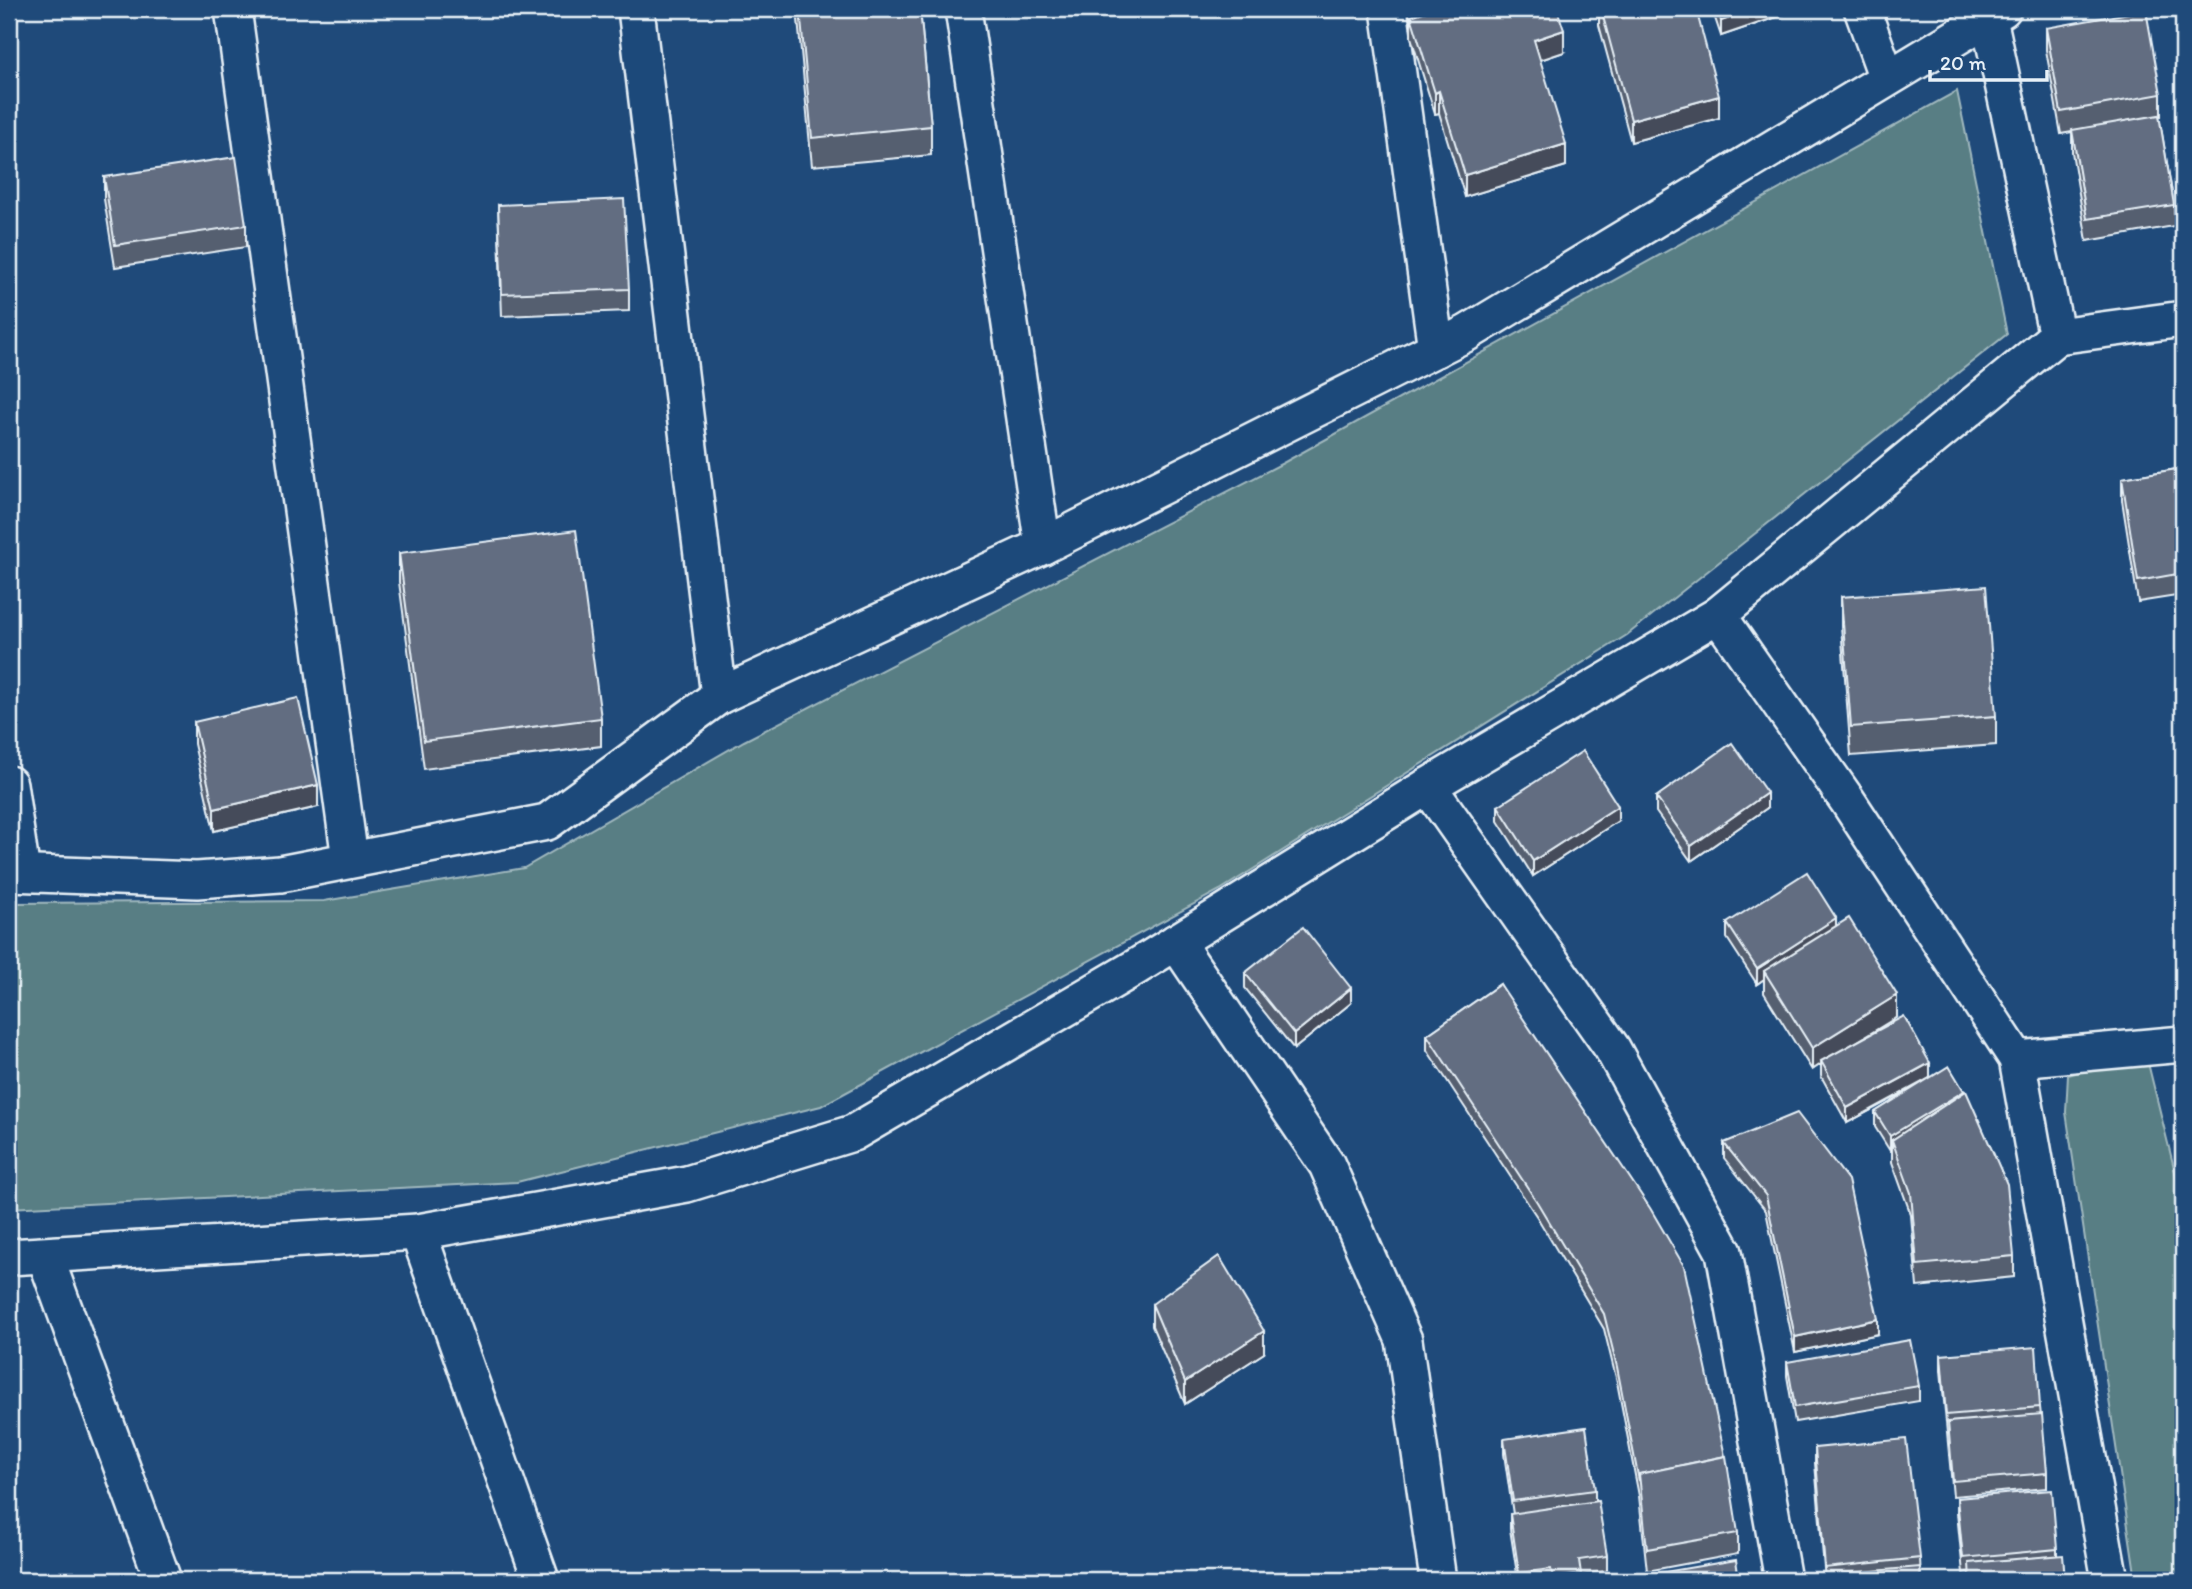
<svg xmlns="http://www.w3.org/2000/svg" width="2192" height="1589" viewBox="0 0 2192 1589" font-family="Itim,sans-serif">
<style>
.green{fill:#587e84;stroke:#a0b8be;stroke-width:2}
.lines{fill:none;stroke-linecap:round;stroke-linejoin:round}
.street-casing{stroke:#e8f1f8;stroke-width:40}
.street{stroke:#1f4a7a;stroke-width:35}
.wall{fill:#545e6f;stroke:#e8f1f8;stroke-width:2}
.shaded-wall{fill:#454c5a;stroke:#e8f1f8;stroke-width:2}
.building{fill:#626d81;stroke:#e8f1f8;stroke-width:2}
</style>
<rect width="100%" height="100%" fill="#1f4a7a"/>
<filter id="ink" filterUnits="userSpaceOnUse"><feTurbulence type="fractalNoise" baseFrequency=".0143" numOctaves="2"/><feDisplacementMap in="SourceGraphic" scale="14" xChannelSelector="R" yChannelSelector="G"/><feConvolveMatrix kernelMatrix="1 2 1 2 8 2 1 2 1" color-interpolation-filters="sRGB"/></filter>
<g filter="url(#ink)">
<!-- green -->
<g class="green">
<path d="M 1957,91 L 2007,334 L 1627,635 L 1220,890 L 821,1106 L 517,1182 L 9,1208 L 9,903 L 324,901 L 524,868 L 744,741 L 1283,463 Z"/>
<path d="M 2146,1055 L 2183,1204 L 2183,1580 L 2136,1580 L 2066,1112 L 2068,1075 Z"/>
</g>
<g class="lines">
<defs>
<g id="street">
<path d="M 233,9 L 350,859"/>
<path d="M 636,9 L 719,696"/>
<path d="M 963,9 L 1043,546"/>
<path d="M 1389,9 L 1436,349"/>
<path d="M 1862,9 L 1887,78"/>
<path d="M 1987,9 L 2057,336"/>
<path d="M 1718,615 L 1847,800 L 2017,1059 L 2110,1580"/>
<path d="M 9,784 L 22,873"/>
<path d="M 1428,786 L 1612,1048 L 1724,1252 L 1783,1580"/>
<path d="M 9,873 L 197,880 L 280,874 L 547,822 L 719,696 L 1043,546 L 1467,333 L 2003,9"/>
<path d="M 1176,942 L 1327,1165 L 1404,1340 L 1438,1580"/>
<path d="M 2017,1059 L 2183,1044"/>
<path d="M 418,1232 L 541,1580"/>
<path d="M 45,1256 L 163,1580"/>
<path d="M 9,1257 L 418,1232 L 687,1184 L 853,1133 L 1136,967 L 1428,786 L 1718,615 L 2057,336 L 2183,319"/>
</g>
</defs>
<!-- street casing -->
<use href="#street" class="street-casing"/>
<!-- street -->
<use href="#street" class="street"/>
</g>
<!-- wall -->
<g class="wall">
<path d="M 797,9 L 920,9 L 931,126 L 931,155 L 812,166 Z"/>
<path d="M 1599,9 L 1696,9 L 1719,118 L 1631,142 L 1599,25 Z"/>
<path d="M 1712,9 L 1800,9 L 1721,36 Z"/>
<path d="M 1411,16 L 1564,52 L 1540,60 L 1566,166 L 1465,197 L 1439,113 L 1435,114 L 1411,37 Z"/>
<path d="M 2046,28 L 2161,94 L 2161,116 L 2159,116 L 2174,205 L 2174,226 L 2087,241 L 2072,152 L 2072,132 L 2061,134 L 2046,50 Z"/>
<path d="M 104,177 L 246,225 L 246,247 L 115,267 L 104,199 Z"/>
<path d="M 498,205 L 629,289 L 629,311 L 502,316 Z"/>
<path d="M 2183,468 L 2183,595 L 2138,602 L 2122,500 L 2122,478 Z"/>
<path d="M 399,553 L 601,718 L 601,746 L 424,769 L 399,582 Z"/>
<path d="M 1841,597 L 1996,716 L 1996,745 L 1851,756 L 1841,626 Z"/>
<path d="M 194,722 L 318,807 L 214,831 L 194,744 Z"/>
<path d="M 1656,797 L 1767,808 L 1691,861 L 1656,812 Z"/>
<path d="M 1498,806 L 1618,821 L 1533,876 L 1498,821 Z"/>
<path d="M 1727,923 L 1836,926 L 1897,1017 L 1859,1040 L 1930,1078 L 2014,1256 L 2014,1277 L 1917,1287 L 1911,1215 L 1892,1162 L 1892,1150 L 1890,1151 L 1875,1127 L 1875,1112 L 1927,1080 L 1847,1123 L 1821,1076 L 1821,1064 L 1812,1070 L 1764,993 L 1764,979 L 1757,984 L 1727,938 Z"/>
<path d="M 1245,973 L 1351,1003 L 1294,1049 L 1245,988 Z"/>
<path d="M 1500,984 L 1738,1533 L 1738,1554 L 1647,1571 L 1639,1496 L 1617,1382 L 1604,1329 L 1537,1217 L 1427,1050 L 1427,1035 Z"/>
<path d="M 1724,1143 L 1878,1334 L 1795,1352 L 1766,1211 L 1724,1158 Z"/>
<path d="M 1152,1304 L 1264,1353 L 1185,1404 L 1152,1326 Z"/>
<path d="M 1941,1355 L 2040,1407 L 2047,1473 L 2047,1488 L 1953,1496 L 1941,1370 Z"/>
<path d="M 1787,1362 L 1919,1386 L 1919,1401 L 1795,1422 L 1787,1376 Z"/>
<path d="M 1504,1439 L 1595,1490 L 1595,1502 L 1607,1556 L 1607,1571 L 1581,1575 L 1581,1580 L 1607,1580 L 1518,1580 L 1510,1529 L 1510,1514 L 1513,1514 L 1504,1454 Z"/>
<path d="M 1815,1448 L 1920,1558 L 1921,1580 L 1825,1580 L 1815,1463 Z"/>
<path d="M 1957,1498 L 2057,1549 L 2057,1556 L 2065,1580 L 1969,1580 L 1969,1572 L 1963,1573 L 1957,1513 Z"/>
</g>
<!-- shaded-wall -->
<g class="shaded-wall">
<path d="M 1756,9 L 1800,9 L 1721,36 L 1721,21 Z"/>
<path d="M 1564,30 L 1564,52 L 1534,62 L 1534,40 Z"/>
<path d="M 1439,91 L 1439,113 L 1435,114 L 1435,93 Z"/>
<path d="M 1719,96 L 1719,118 L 1631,142 L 1631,120 Z"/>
<path d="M 1566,144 L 1566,166 L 1465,197 L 1465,175 Z"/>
<path d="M 318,785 L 318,807 L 214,831 L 214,809 Z"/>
<path d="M 1767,793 L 1767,808 L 1691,861 L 1691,846 Z"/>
<path d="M 1618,806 L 1618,821 L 1533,876 L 1533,861 Z"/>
<path d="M 1836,918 L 1836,933 L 1764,971 L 1764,979 L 1757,984 L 1757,969 Z"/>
<path d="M 1351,988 L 1351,1003 L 1294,1049 L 1294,1034 Z"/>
<path d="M 1897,995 L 1897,1017 L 1822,1063 L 1821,1061 L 1821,1064 L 1812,1070 L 1812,1048 Z"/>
<path d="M 1930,1063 L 1930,1078 L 1847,1123 L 1847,1108 Z"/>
<path d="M 1964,1091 L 1964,1106 L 1892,1140 L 1892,1150 L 1890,1151 L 1890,1136 Z"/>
<path d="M 1878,1319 L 1878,1334 L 1795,1352 L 1795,1337 Z"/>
<path d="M 1264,1331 L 1264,1353 L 1185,1404 L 1185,1382 Z"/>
</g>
<!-- building -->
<g class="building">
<path d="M 800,9 L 920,9 L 931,126 L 812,138 Z"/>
<path d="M 1433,9 L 1557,9 L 1564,30 L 1534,40 L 1566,144 L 1465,175 L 1439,91 L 1435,93 L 1411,16 Z"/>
<path d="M 1601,9 L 1696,9 L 1719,96 L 1631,120 Z"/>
<path d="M 1717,9 L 1756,9 L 1721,21 Z"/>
<path d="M 2146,10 L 2161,94 L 2061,112 L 2046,28 Z"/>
<path d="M 2159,115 L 2174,205 L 2087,219 L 2072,130 Z"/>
<path d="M 236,157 L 246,225 L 115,245 L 104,177 Z"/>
<path d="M 624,199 L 629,289 L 502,294 L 498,205 Z"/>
<path d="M 2183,468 L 2183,573 L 2138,581 L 2122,478 Z"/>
<path d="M 576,530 L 601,718 L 424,741 L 399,553 Z"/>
<path d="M 1986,586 L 1996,716 L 1851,727 L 1841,597 Z"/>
<path d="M 298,698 L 318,785 L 214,809 L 194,722 Z"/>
<path d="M 1732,743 L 1767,793 L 1691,846 L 1656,797 Z"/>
<path d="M 1583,751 L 1618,806 L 1533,861 L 1498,806 Z"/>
<path d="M 1807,872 L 1836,918 L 1757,969 L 1727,923 Z"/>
<path d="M 1849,918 L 1897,995 L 1812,1048 L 1764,971 Z"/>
<path d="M 1303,927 L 1351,988 L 1294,1034 L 1245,973 Z"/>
<path d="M 1500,984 L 1650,1208 L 1684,1266 L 1725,1456 L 1639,1474 L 1639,1481 L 1617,1367 L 1604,1314 L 1537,1202 L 1427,1035 Z"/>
<path d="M 1904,1016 L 1930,1063 L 1847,1108 L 1821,1061 Z"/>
<path d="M 1949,1066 L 1964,1091 L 1890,1136 L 1875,1112 Z"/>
<path d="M 1966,1091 L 2007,1184 L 2014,1256 L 1917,1265 L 1911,1193 L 1892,1140 Z"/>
<path d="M 1797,1113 L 1848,1180 L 1878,1319 L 1795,1337 L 1766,1196 L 1724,1143 Z"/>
<path d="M 1219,1256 L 1264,1331 L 1185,1382 L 1152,1304 Z"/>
<path d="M 1910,1340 L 1919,1386 L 1795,1407 L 1787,1362 Z"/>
<path d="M 2036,1347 L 2040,1407 L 1946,1415 L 1941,1355 Z"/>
<path d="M 2042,1414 L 2047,1473 L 1953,1481 L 1948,1422 Z"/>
<path d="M 1586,1427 L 1595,1490 L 1513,1501 L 1504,1439 Z"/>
<path d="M 1906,1439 L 1920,1558 L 1825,1568 L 1815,1448 Z"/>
<path d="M 1726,1456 L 1738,1533 L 1647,1549 L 1639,1474 Z"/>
<path d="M 2052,1490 L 2057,1549 L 1963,1558 L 1957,1498 Z"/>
<path d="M 1598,1501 L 1607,1556 L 1579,1560 L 1581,1574 L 1553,1578 L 1551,1569 L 1519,1573 L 1510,1514 Z"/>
<path d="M 2063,1555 L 2065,1580 L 1970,1580 L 1969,1563 Z"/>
<path d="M 1736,1560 L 1739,1580 L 1654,1580 L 1653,1574 Z"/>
<path d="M 1920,1567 L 1921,1580 L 1838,1580 L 1837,1574 Z"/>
<path d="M 1607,1576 L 1607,1580 L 1576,1580 Z"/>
</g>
</g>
<!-- margin -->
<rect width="2192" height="1589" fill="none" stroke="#1f4a7a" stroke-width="35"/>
<rect x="18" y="18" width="2157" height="1554" fill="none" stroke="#e8f1f8" stroke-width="2.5" filter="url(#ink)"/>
<!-- scale -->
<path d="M1930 70v10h117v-10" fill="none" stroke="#e8f1f8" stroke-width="3.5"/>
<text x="1940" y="70" font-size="21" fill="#e8f1f8" stroke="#1f4a7a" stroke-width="5" paint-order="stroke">20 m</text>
</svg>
